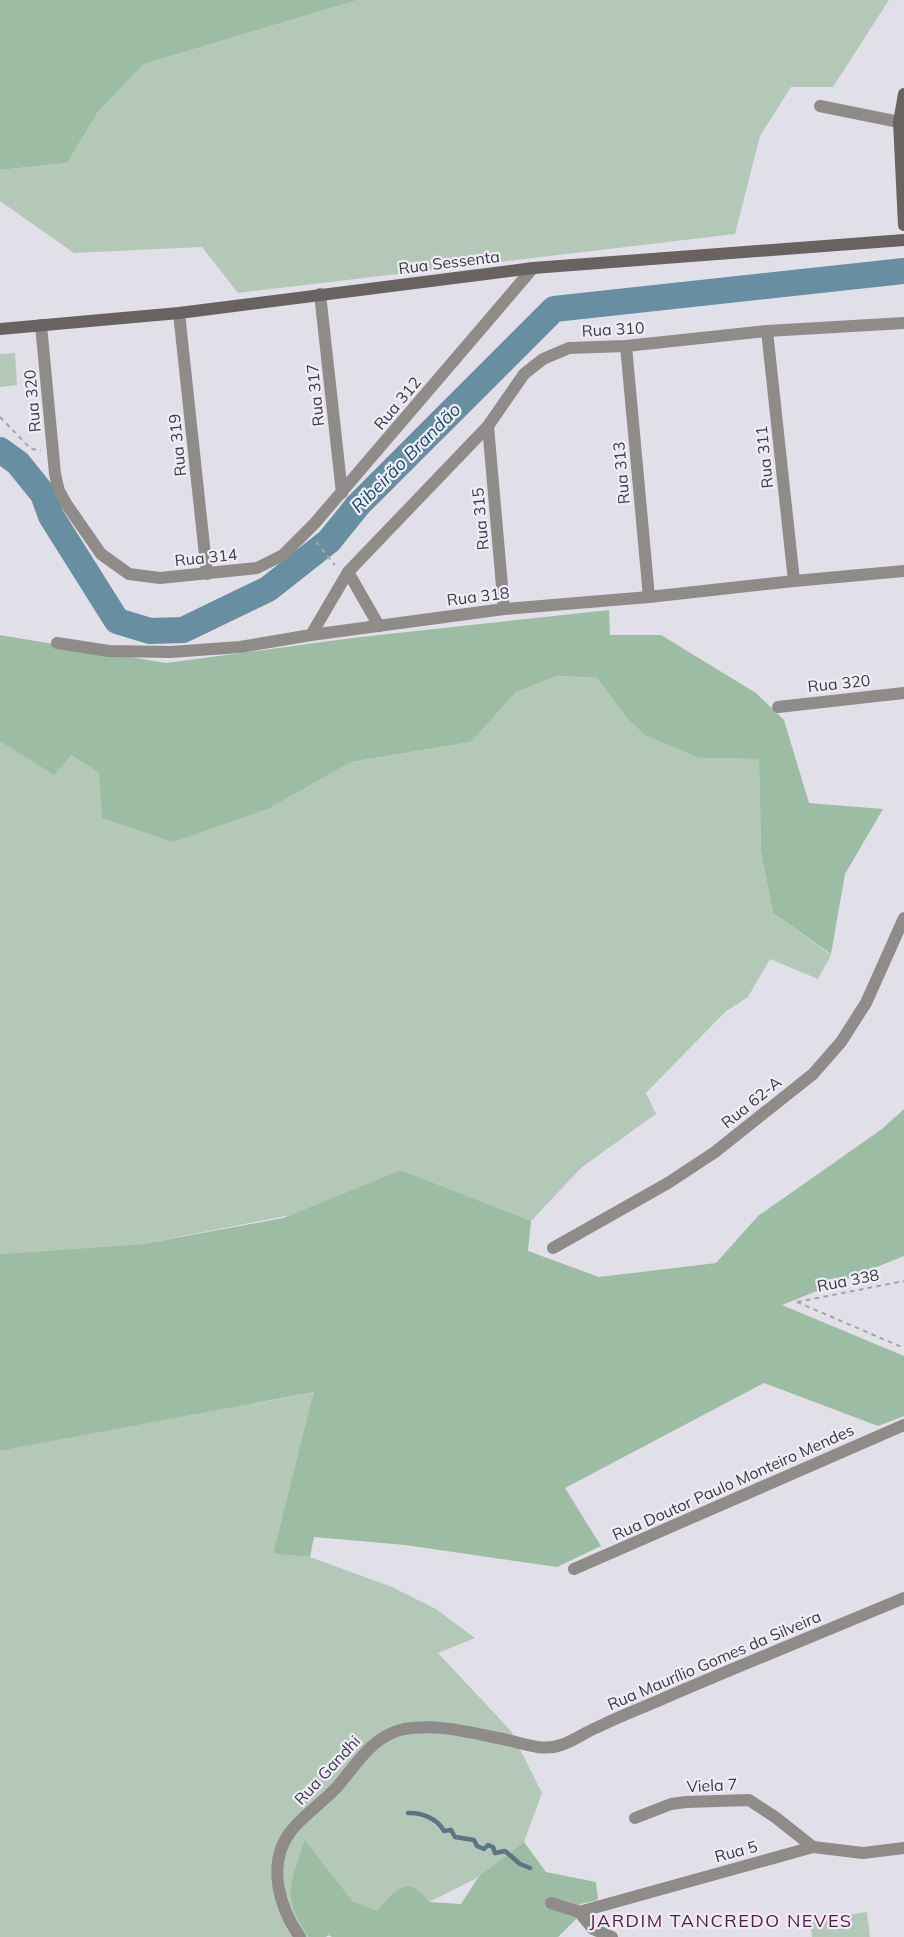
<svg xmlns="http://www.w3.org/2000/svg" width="904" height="1937" viewBox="0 0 904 1937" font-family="Mulish,sans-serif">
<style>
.green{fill:#b4c8b8}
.forest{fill:#9cbda3}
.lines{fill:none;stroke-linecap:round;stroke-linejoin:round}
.stream{stroke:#5b7584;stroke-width:4.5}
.river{stroke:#688ea1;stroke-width:26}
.path{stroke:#a4a3aa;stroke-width:2;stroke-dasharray:4.5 4.5;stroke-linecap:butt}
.street{stroke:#8f8b89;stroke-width:12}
.secondary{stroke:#686360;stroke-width:12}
.labels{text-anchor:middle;stroke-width:4.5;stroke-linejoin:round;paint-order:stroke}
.street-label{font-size:16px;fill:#3c3b3f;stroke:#eeedf7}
.water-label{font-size:18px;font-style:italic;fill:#194c62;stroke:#eeedf7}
.neighbourhood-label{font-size:18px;letter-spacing:1.5px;fill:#571b41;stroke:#eeedf7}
</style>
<rect width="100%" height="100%" fill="#e1e0e9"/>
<!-- green -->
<g class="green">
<path d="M 358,0 L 889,0 L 833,87 L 791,87 L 760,136 L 735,234 L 238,293 L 202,247 L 74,253 L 0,201 L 0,170 L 67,163 L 98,112 L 144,64 Z"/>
<path d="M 15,353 L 17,385 L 0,387 L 0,354 Z"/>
<path d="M 557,676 L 597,678 L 625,716 L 699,758 L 759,759 L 761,852 L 773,913 L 831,955 L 818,979 L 770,959 L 748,997 L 725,1012 L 646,1093 L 656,1114 L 582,1167 L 531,1221 L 401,1170 L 291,1215 L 143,1244 L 0,1254 L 0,741 L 71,755 L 99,773 L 270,808 L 351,762 L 471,742 L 516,692 Z"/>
<path d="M 315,1392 L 273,1554 L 310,1557 L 392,1587 L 436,1609 L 475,1638 L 438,1653 L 511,1731 L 542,1793 L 524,1842 L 475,1879 L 429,1902 L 320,1937 L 0,1937 L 0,1451 Z"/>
<path d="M 867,1912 L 870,1937 L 812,1937 L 810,1921 Z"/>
</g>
<!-- forest -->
<g class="forest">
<path d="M 0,0 L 358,0 L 144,64 L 98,112 L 67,163 L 0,170 Z"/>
<path d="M 609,610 L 610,635 L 661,635 L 756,693 L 784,720 L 809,803 L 883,809 L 845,874 L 831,954 L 773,913 L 761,852 L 759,759 L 699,758 L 645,735 L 625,716 L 597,678 L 557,676 L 516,692 L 471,742 L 351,762 L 270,808 L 173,842 L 102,818 L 99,773 L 71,755 L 54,775 L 0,741 L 0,635 L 166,663 L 352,638 Z"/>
<path d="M 904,1109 L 904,1256 L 782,1305 L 904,1356 L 904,1416 L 878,1426 L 764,1383 L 565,1488 L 601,1546 L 557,1567 L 405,1545 L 314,1537 L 310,1557 L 273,1554 L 314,1392 L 0,1451 L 0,1254 L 143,1244 L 283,1218 L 401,1170 L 531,1221 L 528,1251 L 599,1277 L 716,1263 L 758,1216 L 882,1129 Z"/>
<path d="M 305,1840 L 352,1901 L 377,1911 C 394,1891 408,1872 429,1902 L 461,1904 L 479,1876 L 524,1842 L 546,1872 L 596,1882 L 598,1900 L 580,1904 L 576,1919 L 558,1937 L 332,1937 L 328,1935 L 326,1937 L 309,1937 C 280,1896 291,1883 305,1840 Z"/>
</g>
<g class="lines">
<!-- stream -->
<path class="stream" d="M 408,1813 C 421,1812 438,1819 444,1831 L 451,1830 L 455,1837 L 474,1840 L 477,1846 L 484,1849 L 488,1845 L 493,1847 L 495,1853 L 505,1851 L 520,1864 L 530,1868"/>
<!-- river -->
<path class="river" d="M 0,450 L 18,463 L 43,494 L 51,516 L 117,621 L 150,631 L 183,630 L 268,589 L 329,541 L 358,505 L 554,309 L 904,271"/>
<!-- path -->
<g class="path">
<path d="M 0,417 L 31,449 L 41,450"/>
<path d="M 316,542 L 335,565"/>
<path d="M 797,1302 L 904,1348"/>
<path d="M 797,1302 L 904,1281"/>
</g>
<!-- street -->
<g class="street">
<path d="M 820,106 L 899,122"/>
<path d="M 320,294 L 342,493"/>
<path d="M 179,313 L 207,574"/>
<path d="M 41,325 L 55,474 L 59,491 L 67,505 L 101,554 L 129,574 L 160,578 L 257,568 L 283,555 L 315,523 L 533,268"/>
<path d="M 767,331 L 794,581"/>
<path d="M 626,346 L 649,597"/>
<path d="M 488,426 L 504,609"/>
<path d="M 348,572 L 379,626"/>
<path d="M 311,635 L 348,572 L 488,426 L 524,374 L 543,359 L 569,348 L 626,346 L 767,331 L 904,323"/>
<path d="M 57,643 L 109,651 L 171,652 L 240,647 L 311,635 L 504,609 L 649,597 L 794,581 L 904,571"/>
<path d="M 778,707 L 904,693"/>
<path d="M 553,1248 L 668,1183 L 715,1152 L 813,1074 L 841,1042 L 866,1003 L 904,918"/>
<path d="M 574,1569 L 904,1425"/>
<path d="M 635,1818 L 671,1804 L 686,1802 L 749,1800 L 775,1817 L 813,1847"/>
<path d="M 551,1903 L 579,1912 L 593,1929 L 612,1937"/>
<path d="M 579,1912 L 813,1847 L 863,1853 L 904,1848"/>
<path d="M 300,1937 C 279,1908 266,1863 291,1831 C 303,1816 323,1802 337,1787 C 357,1764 372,1736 404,1729 C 436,1723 472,1733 503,1739 C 522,1743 542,1752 561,1745 C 574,1741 585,1732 598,1727 C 618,1717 639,1709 660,1700 C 741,1665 823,1632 904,1598"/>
</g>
<!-- secondary -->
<g class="secondary">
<path d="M 904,94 L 899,122 L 904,225"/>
<path d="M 0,329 L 179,313 L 533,268 L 904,240"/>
</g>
</g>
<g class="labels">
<!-- street labels -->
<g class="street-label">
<text transform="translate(449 262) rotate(-7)" y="6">Rua Sessenta</text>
<text transform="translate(613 329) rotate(-3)" y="6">Rua 310</text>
<text transform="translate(315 395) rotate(-96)" y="6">Rua 317</text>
<text transform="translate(32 401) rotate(-95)" y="6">Rua 320</text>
<text transform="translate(397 403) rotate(-50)" y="6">Rua 312</text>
<text transform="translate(177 445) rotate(-96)" y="6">Rua 319</text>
<text transform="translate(764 457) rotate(-96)" y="6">Rua 311</text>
<text transform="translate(621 473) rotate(-95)" y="6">Rua 313</text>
<text transform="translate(480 519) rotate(-95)" y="6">Rua 315</text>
<text transform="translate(206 557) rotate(-6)" y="6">Rua 314</text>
<text transform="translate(478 596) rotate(-7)" y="6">Rua 318</text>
<text transform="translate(839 683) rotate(-6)" y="6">Rua 320</text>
<text transform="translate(751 1102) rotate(-39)" y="6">Rua 62-A</text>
<text transform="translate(848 1280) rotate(-11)" y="6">Rua 338</text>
<text transform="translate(733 1482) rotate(-24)" y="6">Rua Doutor Paulo Monteiro Mendes</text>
<text transform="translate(714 1660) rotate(-23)" y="6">Rua Maurílio Gomes da Silveira</text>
<text transform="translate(327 1770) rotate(-47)" y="6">Rua Gandhi</text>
<text transform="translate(712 1785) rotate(-3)" y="6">Viela 7</text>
<text transform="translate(736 1851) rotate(-15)" y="6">Rua 5</text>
</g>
<!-- water labels -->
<g class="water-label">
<text transform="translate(406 458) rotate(-45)" y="6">Ribeirão Brandão</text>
</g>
<!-- neighbourhood labels -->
<g class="neighbourhood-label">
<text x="721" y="1927">JARDIM TANCREDO NEVES</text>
</g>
</g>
</svg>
